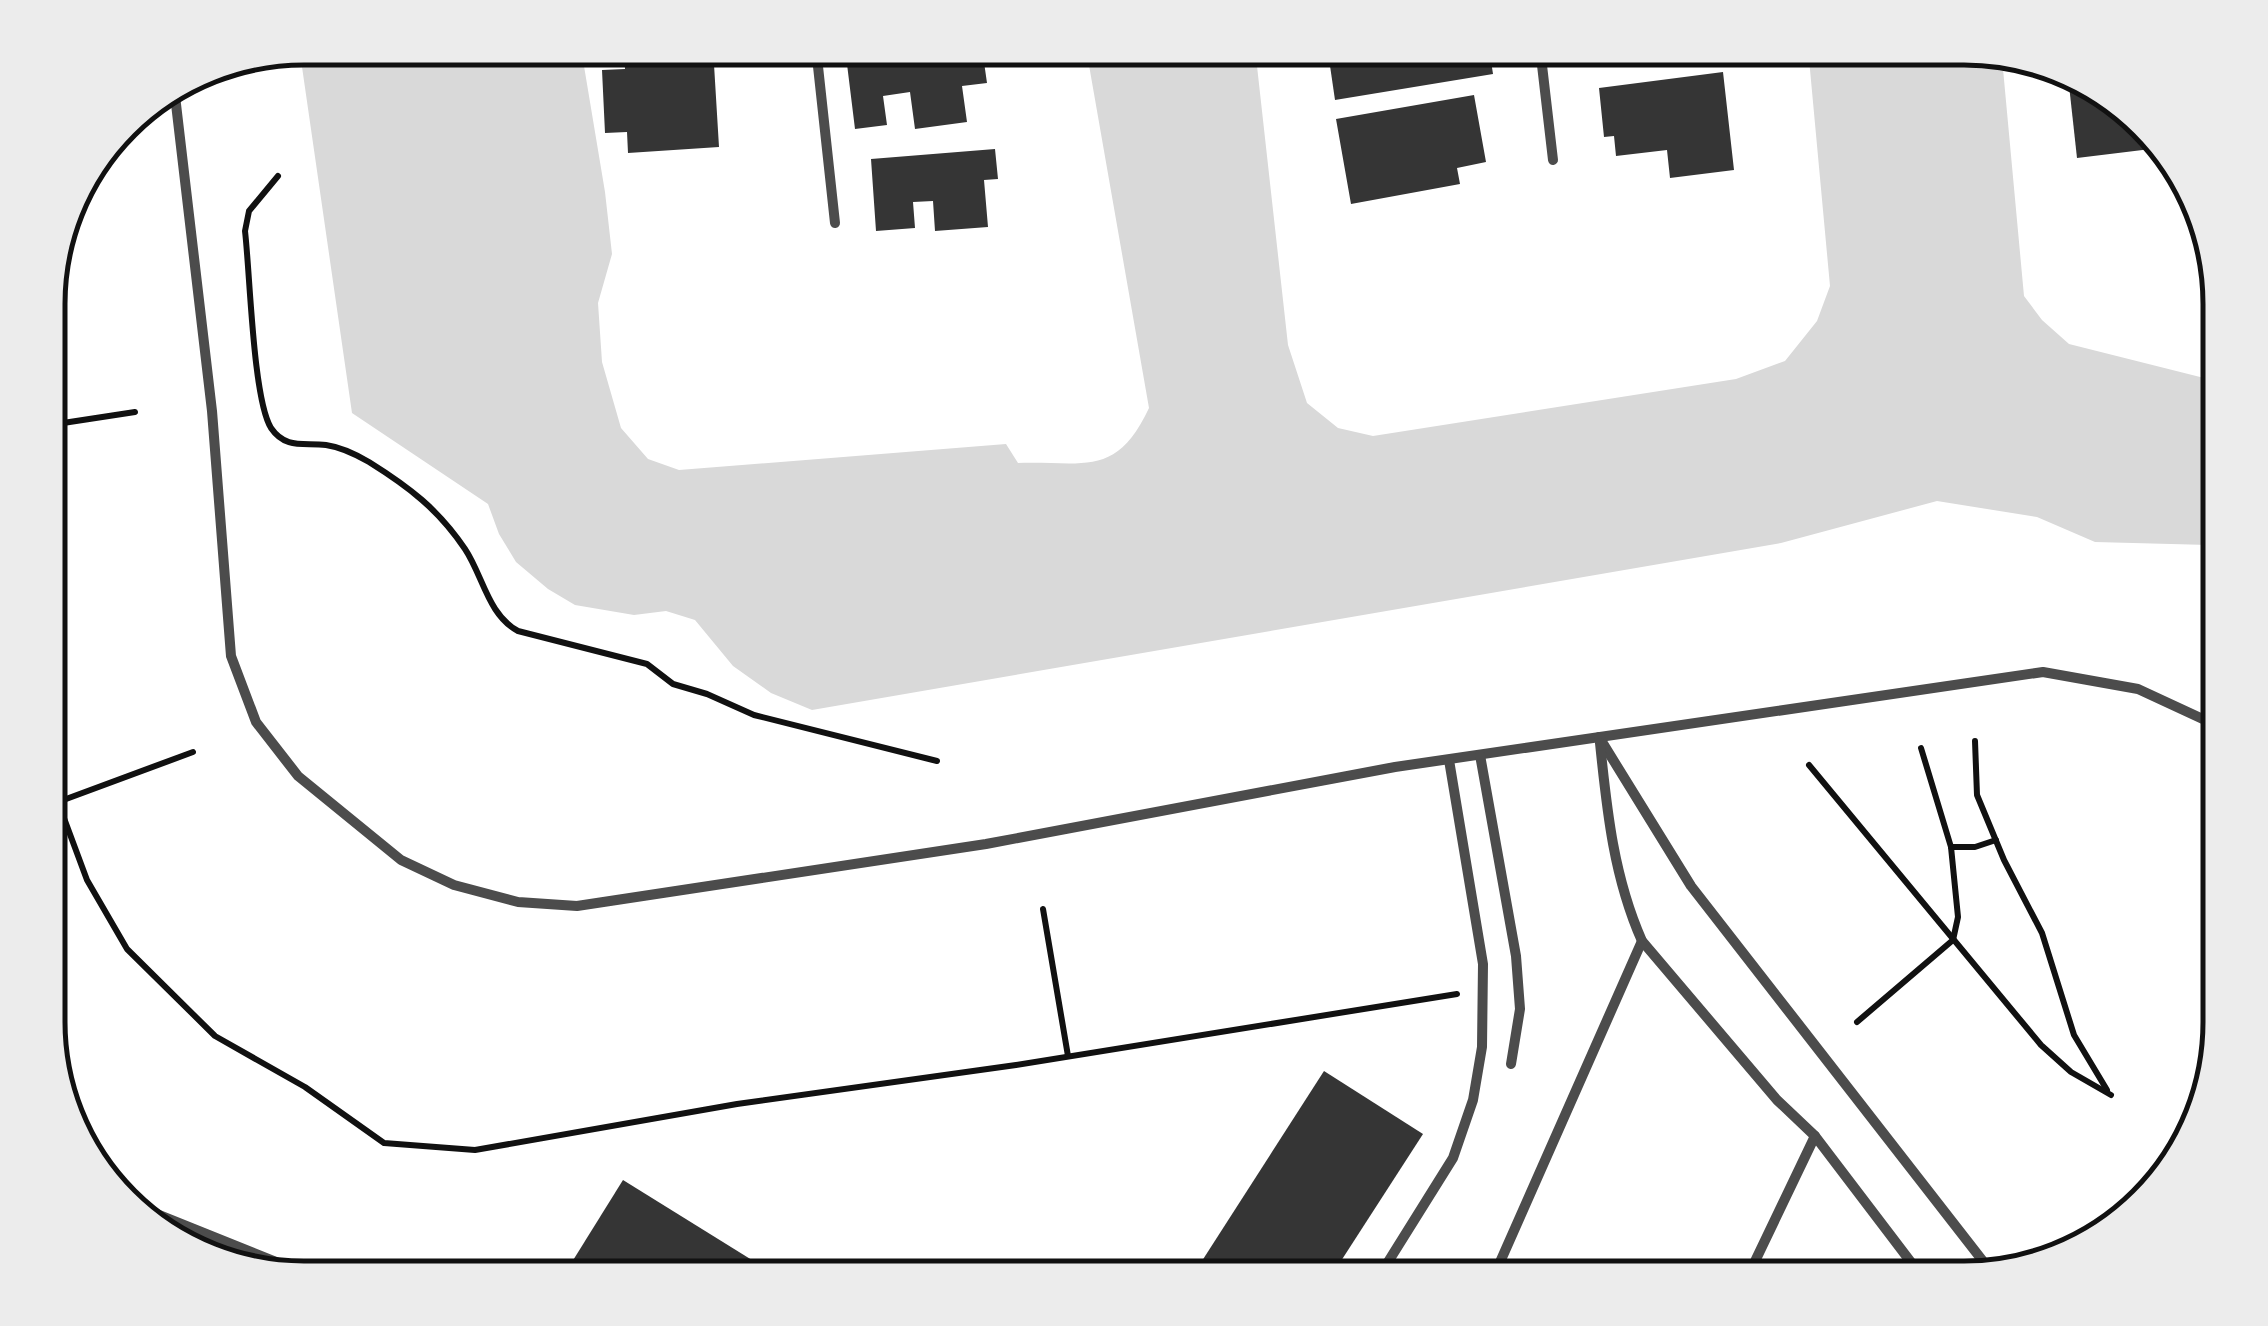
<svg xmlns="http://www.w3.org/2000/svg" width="2268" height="1326" viewBox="0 0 2268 1326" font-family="'PT Sans',sans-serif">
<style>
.water{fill:#d9d9d9}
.building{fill:#353535}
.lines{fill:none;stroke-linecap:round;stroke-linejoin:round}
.path{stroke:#111;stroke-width:6}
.minor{stroke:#4c4c4c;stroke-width:10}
.rim{fill:none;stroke:#111;stroke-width:5}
</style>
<rect width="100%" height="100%" fill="#fff"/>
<!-- water -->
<path class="water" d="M 304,48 L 581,48 L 605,192 L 612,254 L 598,303 L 602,362 L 621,428 L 648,459 L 679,470 L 1006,444 L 1018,463 C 1085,461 1116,478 1149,408 L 1086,48 L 1255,48 L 1288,345 L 1307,403 L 1338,428 L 1373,436 L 1736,379 L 1785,361 L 1817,321 L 1830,286 L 1808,48 L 1964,48 L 2002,58 L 2024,296 L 2042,320 L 2069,344 L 2220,382 L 2220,551 L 2209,545 L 2095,542 L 2037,517 L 1937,501 L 1781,543 L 812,710 L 771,693 L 733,666 L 695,620 L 666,611 L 634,615 L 575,605 L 548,589 L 516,562 L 499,534 L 488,504 L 352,413 L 301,60 Z"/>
<!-- building -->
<g class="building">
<path d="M 624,48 L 713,48 L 719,147 L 628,153 L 627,132 L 605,133 L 602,70 L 625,69 Z"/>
<path d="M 910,48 L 982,48 L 987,83 L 962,86 L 967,122 L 915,129 L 910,92 L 883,96 L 887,125 L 855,129 L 846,56 Z"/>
<path d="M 1357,48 L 1489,48 L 1493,74 L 1335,100 L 1328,52 Z"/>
<path d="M 1642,48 L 1706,48 L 1706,51 L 1644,61 Z"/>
<path d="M 1723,72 L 1734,170 L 1670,178 L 1667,150 L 1616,156 L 1614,136 L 1604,137 L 1599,88 Z"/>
<path d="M 2068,76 L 2093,82 L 2159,148 L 2077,158 Z"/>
<path d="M 1474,95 L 1486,162 L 1457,168 L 1460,184 L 1351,204 L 1336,119 Z"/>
<path d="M 995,149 L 998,179 L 984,180 L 988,227 L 935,231 L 933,201 L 913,202 L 915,228 L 876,231 L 871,159 Z"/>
<path d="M 1324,1071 L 1423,1134 L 1330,1278 L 1191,1278 Z"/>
<path d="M 623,1180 L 781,1278 L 562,1278 Z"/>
</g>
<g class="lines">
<!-- path -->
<g class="path">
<path d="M 278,176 L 249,211 L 245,231 C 250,273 253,399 271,428 C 286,450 305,442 326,445 C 340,447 357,455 369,462 C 409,487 438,509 465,549 C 483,576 488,615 518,631 L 647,664 L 673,684 L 707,694 L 754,715 L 937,761"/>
<path d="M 50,425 L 135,412"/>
<path d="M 1975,741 L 1977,795 L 2004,860 L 2042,933 L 2074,1035 L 2107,1090"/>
<path d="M 50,765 L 58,802 L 87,880 L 127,949 L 215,1036 L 305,1087 L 384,1143 L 475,1150 L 737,1104 L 1016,1065 L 1457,994"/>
<path d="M 1809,765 L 2041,1045 L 2071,1072 L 2111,1095"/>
<path d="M 58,802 L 193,752"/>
<path d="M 1951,847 L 1975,847 L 1996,840"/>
<path d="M 1043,909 L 1068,1056"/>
<path d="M 1857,1022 L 1953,940 L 1958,917 L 1951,847 L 1921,748"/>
</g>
<!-- minor -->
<g class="minor">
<path d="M 816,48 L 835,223"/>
<path d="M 1540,48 L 1553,160"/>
<path d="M 174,87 L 212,411 L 231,656 L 256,722 L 298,776 L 401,860 L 454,885 L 518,902 L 577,906 L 986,844 L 1395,767 L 2043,672 L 2138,689 L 2220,727"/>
<path d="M 1599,737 L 1691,886 L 1993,1274"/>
<path d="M 1600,743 C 1607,812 1614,878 1642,941 L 1777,1100 L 1815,1136 L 1923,1278"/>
<path d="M 1480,755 L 1516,956 L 1520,1009 L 1511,1064"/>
<path d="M 134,1205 L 316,1278"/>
<path d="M 1378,1278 L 1453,1158 L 1473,1100 L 1482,1047 L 1483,964 L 1449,760"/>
<path d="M 1493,1278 L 1642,941"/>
<path d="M 1747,1278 L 1815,1136"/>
</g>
</g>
<!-- crop -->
<path d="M0 0H2268V1326H0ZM304 65H1964A239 239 0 0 1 2203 304V1022A239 239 0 0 1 1964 1261H304A239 239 0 0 1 65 1022V304A239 239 0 0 1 304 65Z" fill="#ececec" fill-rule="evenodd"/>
<path class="rim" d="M304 65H1964A239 239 0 0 1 2203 304V1022A239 239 0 0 1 1964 1261H304A239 239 0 0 1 65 1022V304A239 239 0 0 1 304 65Z"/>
</svg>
